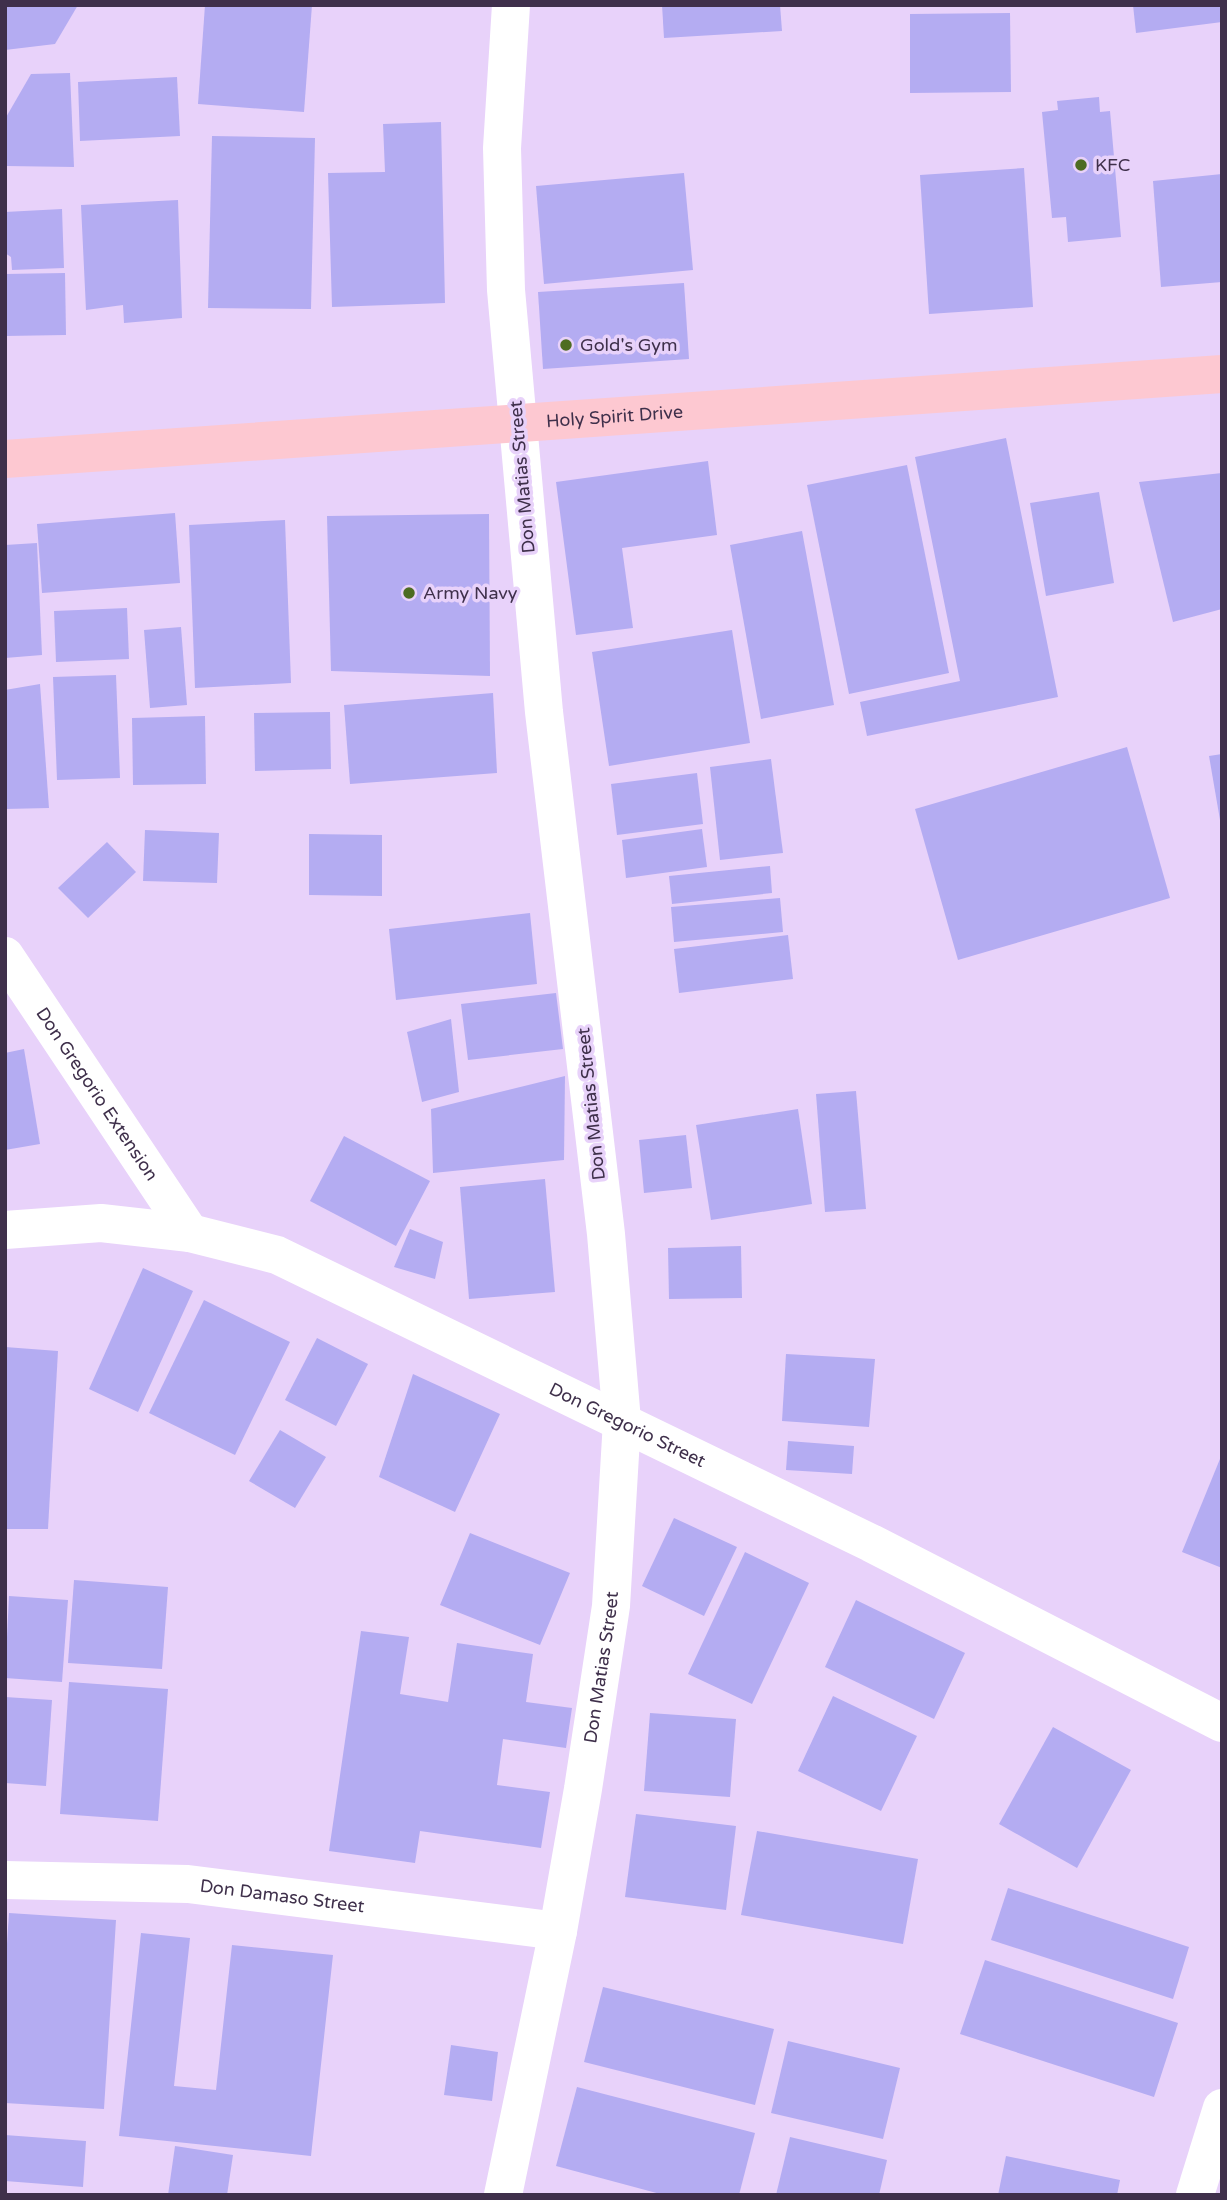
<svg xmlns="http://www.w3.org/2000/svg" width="1227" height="2200" viewBox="0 0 1227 2200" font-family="'Varela Round',sans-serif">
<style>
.building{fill:#b4acf2}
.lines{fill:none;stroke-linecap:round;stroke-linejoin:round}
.minor{stroke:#fff;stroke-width:38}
.major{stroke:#fdc8d1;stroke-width:38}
.poi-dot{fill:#4d6c22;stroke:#e8d2fa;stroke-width:2.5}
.labels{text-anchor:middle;stroke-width:7;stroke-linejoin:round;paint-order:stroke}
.poi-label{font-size:18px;fill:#3f304b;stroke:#e8d2fa;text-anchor:start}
.street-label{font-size:18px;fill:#3f304b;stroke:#e8d2fa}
</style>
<rect width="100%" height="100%" fill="#e8d2fa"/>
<!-- building -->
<g class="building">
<path d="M 5,5 L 78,5 L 55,44 L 5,50 Z"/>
<path d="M 205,5 L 312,5 L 304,112 L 198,104 Z"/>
<path d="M 662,5 L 780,5 L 782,31 L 664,38 Z"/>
<path d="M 1133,5 L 1222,5 L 1222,22 L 1136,33 Z"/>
<path d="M 1010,13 L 1011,92 L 910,93 L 910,14 Z"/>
<path d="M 70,73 L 74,167 L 6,166 L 5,119 L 31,74 Z"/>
<path d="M 177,77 L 180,136 L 80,141 L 78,82 Z"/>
<path d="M 1099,97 L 1100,112 L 1110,111 L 1121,237 L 1068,242 L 1066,217 L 1052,218 L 1042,112 L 1058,110 L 1057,101 Z"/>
<path d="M 441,122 L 445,303 L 332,307 L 328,173 L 385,172 L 383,124 Z"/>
<path d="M 212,136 L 315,138 L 311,309 L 208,308 Z"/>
<path d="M 1024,168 L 1033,307 L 929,314 L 920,175 Z"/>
<path d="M 684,173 L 693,270 L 544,284 L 536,186 Z"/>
<path d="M 1222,174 L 1222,282 L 1161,287 L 1153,181 Z"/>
<path d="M 178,200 L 182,318 L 124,323 L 123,305 L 86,310 L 81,205 Z"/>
<path d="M 62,209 L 64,268 L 12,270 L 11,257 L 5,253 L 5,212 Z"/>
<path d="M 65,273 L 66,335 L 5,336 L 5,274 Z"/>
<path d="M 684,283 L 689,359 L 543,369 L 538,292 Z"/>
<path d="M 1006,438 L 1058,697 L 867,736 L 860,702 L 960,681 L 915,457 Z"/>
<path d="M 708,461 L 717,535 L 622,548 L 633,628 L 576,635 L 556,482 Z"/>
<path d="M 907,465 L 949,673 L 849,694 L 807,485 Z"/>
<path d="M 1222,473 L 1222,609 L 1173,622 L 1139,482 Z"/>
<path d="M 1099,492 L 1114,583 L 1046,596 L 1030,503 Z"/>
<path d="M 175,513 L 180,583 L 42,593 L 37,524 Z"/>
<path d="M 489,514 L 490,676 L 331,671 L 327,516 Z"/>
<path d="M 285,520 L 291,683 L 195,688 L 189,525 Z"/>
<path d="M 802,531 L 834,705 L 761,719 L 730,545 Z"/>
<path d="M 37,543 L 42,655 L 5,658 L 5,545 Z"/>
<path d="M 127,608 L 129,659 L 56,662 L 54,611 Z"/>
<path d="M 181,627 L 187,705 L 150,708 L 144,630 Z"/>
<path d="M 732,630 L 750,743 L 609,766 L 592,652 Z"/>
<path d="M 116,675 L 120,778 L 57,780 L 53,677 Z"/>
<path d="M 40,684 L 49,808 L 5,809 L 5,690 Z"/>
<path d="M 493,693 L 497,773 L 350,784 L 344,705 Z"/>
<path d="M 330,712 L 331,769 L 255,771 L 254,713 Z"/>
<path d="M 205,716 L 206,784 L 133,785 L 132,718 Z"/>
<path d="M 1127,747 L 1170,898 L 958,960 L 915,809 Z"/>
<path d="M 1222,754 L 1222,820 L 1220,820 L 1209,756 Z"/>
<path d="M 771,759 L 783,853 L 720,860 L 710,767 Z"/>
<path d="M 697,773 L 703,824 L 617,835 L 611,784 Z"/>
<path d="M 702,829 L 707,867 L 626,878 L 622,840 Z"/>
<path d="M 145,830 L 219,833 L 217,883 L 143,881 Z"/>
<path d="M 309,834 L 382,835 L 382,896 L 309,895 Z"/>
<path d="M 107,842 L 136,872 L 88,918 L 58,888 Z"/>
<path d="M 770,866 L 772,893 L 672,904 L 669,876 Z"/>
<path d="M 780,898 L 783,932 L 674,942 L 671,907 Z"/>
<path d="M 530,913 L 537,984 L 396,1000 L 389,929 Z"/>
<path d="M 788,935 L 793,979 L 679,993 L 674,949 Z"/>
<path d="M 556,993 L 563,1049 L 468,1060 L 461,1004 Z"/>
<path d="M 451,1019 L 459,1092 L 422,1102 L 407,1032 Z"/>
<path d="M 24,1049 L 40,1144 L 5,1150 L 5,1053 Z"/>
<path d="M 565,1076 L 564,1160 L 433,1173 L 431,1109 Z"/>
<path d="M 856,1091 L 866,1209 L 825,1212 L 816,1094 Z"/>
<path d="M 798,1109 L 812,1204 L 711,1220 L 696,1125 Z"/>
<path d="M 686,1135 L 692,1188 L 644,1193 L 639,1140 Z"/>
<path d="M 344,1136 L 430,1181 L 396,1246 L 310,1201 Z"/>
<path d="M 545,1179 L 555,1292 L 469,1299 L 460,1187 Z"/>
<path d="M 410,1229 L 443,1242 L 435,1279 L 394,1267 Z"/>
<path d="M 741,1246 L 742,1298 L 669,1299 L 668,1248 Z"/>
<path d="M 143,1268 L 193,1291 L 138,1412 L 89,1389 Z"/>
<path d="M 204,1300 L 290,1342 L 235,1455 L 149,1413 Z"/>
<path d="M 317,1338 L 368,1364 L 336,1426 L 285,1400 Z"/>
<path d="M 5,1347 L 58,1351 L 48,1529 L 5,1529 Z"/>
<path d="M 786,1354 L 875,1359 L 869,1427 L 782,1421 Z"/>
<path d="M 413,1374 L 500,1414 L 455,1512 L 379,1477 Z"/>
<path d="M 280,1430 L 326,1457 L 295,1508 L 249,1481 Z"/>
<path d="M 788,1441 L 854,1446 L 852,1474 L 786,1470 Z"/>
<path d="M 1222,1454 L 1222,1568 L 1182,1552 Z"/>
<path d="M 674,1518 L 737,1547 L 704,1616 L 642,1586 Z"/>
<path d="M 470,1533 L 570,1573 L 540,1645 L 440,1605 Z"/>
<path d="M 745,1552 L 809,1583 L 752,1704 L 688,1674 Z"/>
<path d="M 74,1580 L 168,1587 L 162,1669 L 68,1663 Z"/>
<path d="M 9,1596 L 68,1600 L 62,1682 L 5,1678 Z"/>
<path d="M 856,1600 L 965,1653 L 934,1719 L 825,1667 Z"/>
<path d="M 361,1631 L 409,1637 L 400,1694 L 448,1702 L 457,1643 L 533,1654 L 526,1702 L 572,1708 L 566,1748 L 503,1739 L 497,1785 L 550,1792 L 541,1848 L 420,1831 L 415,1863 L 329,1851 Z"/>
<path d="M 69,1682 L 168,1689 L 158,1821 L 60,1814 Z"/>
<path d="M 833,1696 L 917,1736 L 881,1811 L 798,1771 Z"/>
<path d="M 5,1697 L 52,1700 L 46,1786 L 5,1783 Z"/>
<path d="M 650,1713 L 736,1719 L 730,1797 L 644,1791 Z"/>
<path d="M 1053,1727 L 1131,1770 L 1077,1868 L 999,1824 Z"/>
<path d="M 636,1814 L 736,1826 L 726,1910 L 625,1897 Z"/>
<path d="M 757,1831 L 918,1859 L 903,1944 L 741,1915 Z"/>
<path d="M 1008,1888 L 1189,1947 L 1173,1999 L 991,1940 Z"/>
<path d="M 9,1913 L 116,1920 L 104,2109 L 5,2103 L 5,1974 Z"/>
<path d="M 141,1933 L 190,1938 L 174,2086 L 216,2090 L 232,1945 L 333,1955 L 311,2156 L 119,2136 Z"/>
<path d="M 985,1960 L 1178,2023 L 1154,2097 L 960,2034 Z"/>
<path d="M 603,1987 L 774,2029 L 755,2105 L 584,2062 Z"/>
<path d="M 788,2041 L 900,2068 L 883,2139 L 771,2113 Z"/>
<path d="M 451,2045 L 498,2052 L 492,2101 L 444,2095 Z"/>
<path d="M 577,2087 L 755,2133 L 739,2195 L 664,2195 L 556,2166 Z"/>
<path d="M 5,2135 L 86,2141 L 83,2187 L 5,2181 Z"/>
<path d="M 790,2137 L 887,2160 L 879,2195 L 776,2195 Z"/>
<path d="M 175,2146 L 233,2155 L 227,2195 L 168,2195 Z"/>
<path d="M 1006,2156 L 1120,2180 L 1117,2195 L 998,2195 Z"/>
</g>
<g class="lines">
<!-- minor -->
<g class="minor">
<path id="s1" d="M 5,956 L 190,1233"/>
<path id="s2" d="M 5,1230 L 101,1223 L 190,1233 L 277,1255 L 871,1543 L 1222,1723"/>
<path id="s3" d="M 5,1880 L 188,1884 L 558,1931"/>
<path id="s4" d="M 503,2195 L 558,1931 L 583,1789 L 611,1606 L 622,1421 L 606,1234 L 544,712 L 506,290 L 502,148 L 511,5"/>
<path d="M 1195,2195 L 1222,2108"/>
</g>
<!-- major -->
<path class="major" id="s5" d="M 5,459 L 1222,374"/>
</g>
<!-- markers -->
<g class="poi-dot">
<circle cx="1081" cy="165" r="7"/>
<circle cx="566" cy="345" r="7"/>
<circle cx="409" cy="593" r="7"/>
</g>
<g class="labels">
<!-- poi labels -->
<g class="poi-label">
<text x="1095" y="171">KFC</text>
<text x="580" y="351">Gold's Gym</text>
<text x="423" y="599">Army Navy</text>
</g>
<!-- street labels -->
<g class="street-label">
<text dy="6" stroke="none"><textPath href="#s5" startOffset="611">Holy Spirit Drive</textPath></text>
<text transform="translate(522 477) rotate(-95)" y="6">Don Matias Street</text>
<text dy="6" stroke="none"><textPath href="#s1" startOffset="166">Don Gregorio Extension</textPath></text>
<text transform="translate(591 1104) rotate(-96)" y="6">Don Matias Street</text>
<text dy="6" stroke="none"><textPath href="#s2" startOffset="665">Don Gregorio Street</textPath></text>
<text dy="6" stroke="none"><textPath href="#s4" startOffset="537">Don Matias Street</textPath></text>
<text dy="6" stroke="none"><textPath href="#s3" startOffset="278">Don Damaso Street</textPath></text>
</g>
</g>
<!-- border -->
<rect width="1227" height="2200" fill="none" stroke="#3f304b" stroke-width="14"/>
</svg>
